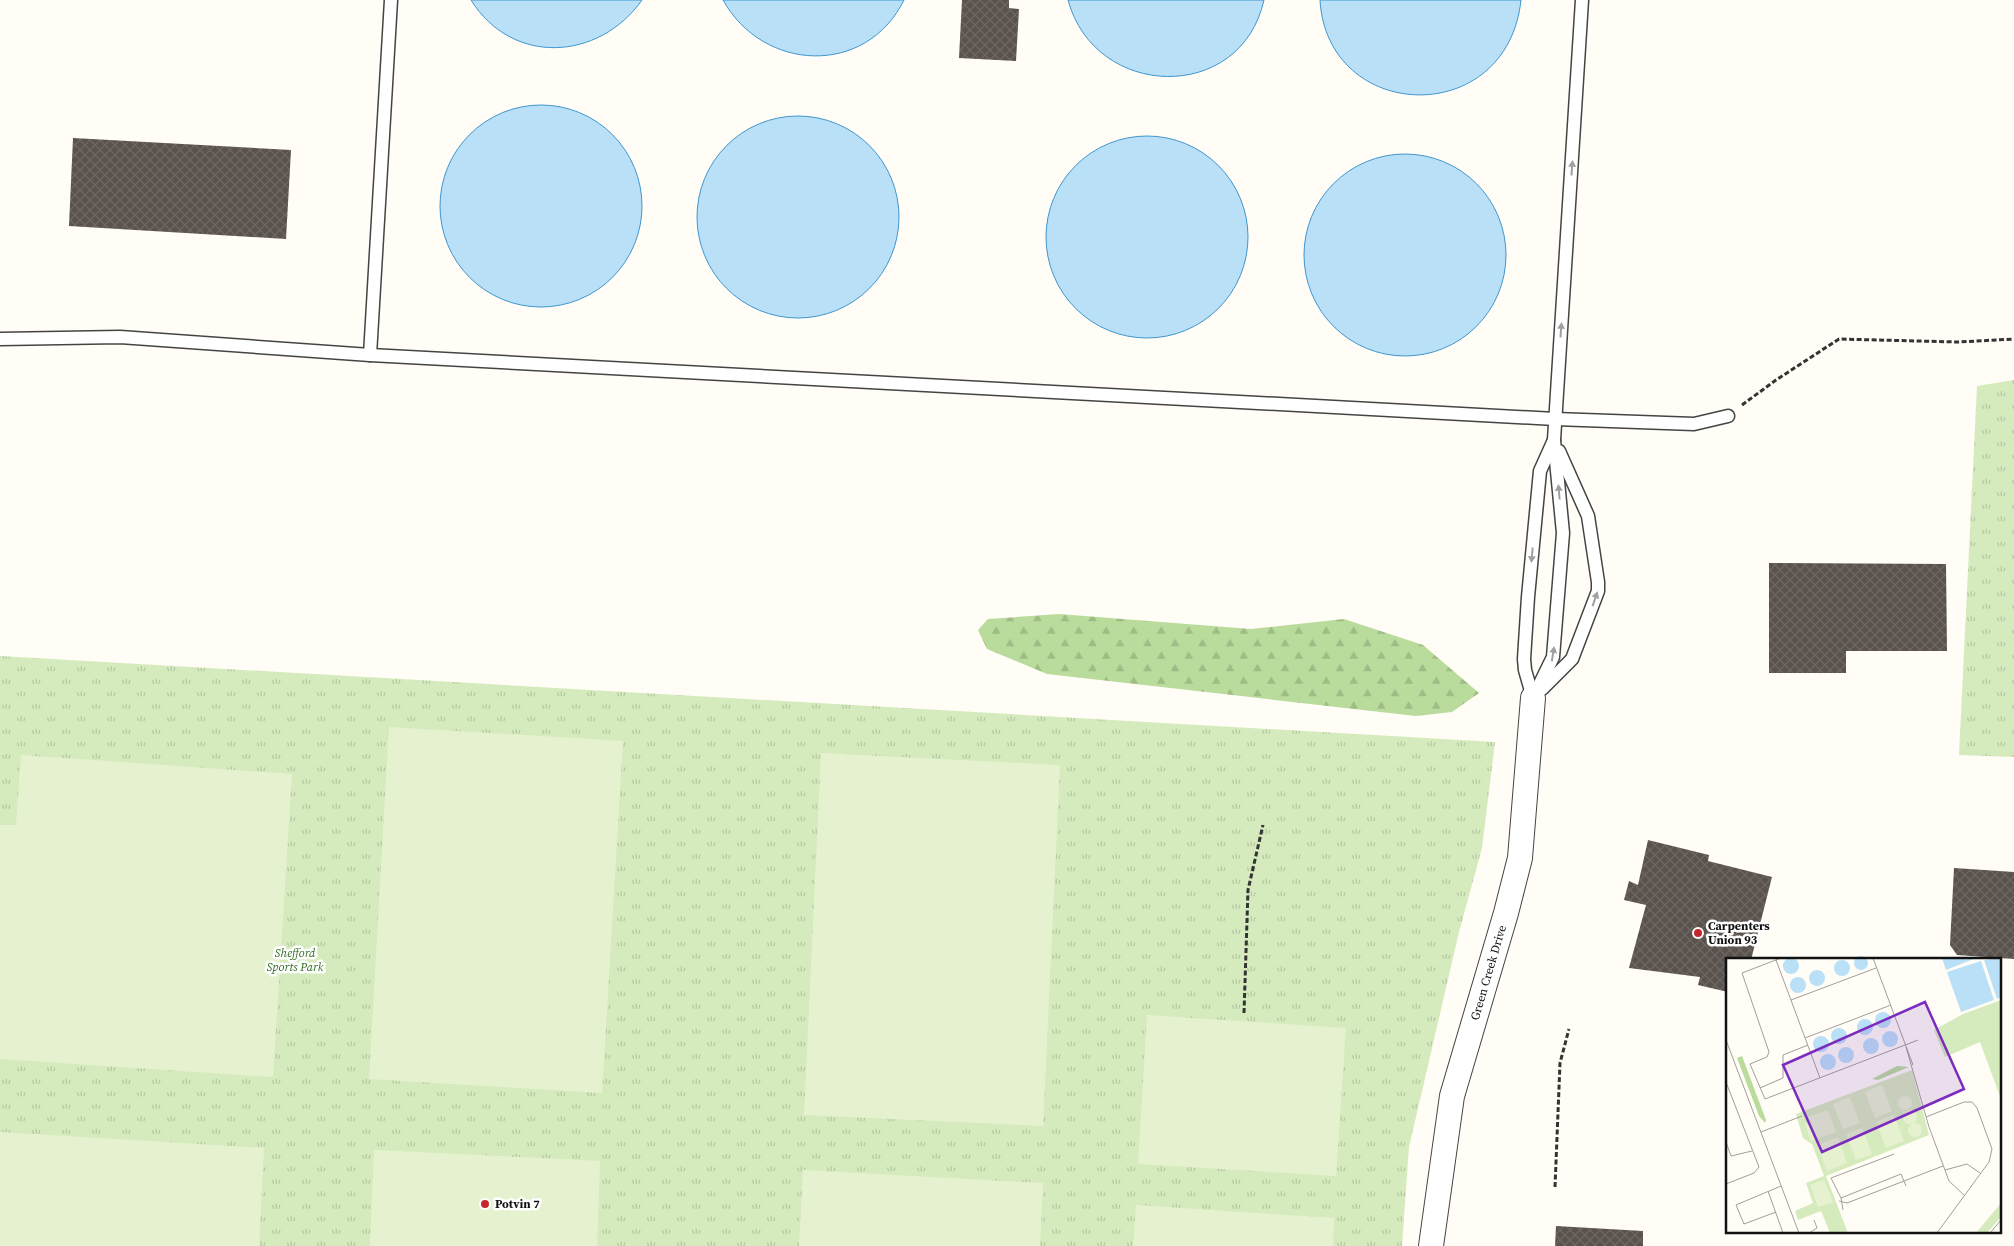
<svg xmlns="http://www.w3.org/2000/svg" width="2014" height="1246" viewBox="0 0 2014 1246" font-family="'Source Serif 4',serif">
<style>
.grass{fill:url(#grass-tufts)}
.forest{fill:url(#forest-firs)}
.pitch{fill:#e6f2cf}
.water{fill:#b9e0f7;stroke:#3f96cf}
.building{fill:url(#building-cross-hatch)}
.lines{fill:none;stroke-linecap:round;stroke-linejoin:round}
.service-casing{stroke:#444;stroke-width:15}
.minor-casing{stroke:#444;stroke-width:26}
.path{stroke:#333;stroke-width:3;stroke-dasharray:5 2.5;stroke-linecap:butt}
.service{stroke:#fff;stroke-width:12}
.minor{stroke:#fff;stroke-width:24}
.oneway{fill:#a0a0a0}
.poi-dot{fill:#c4262e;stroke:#fff;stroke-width:2}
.labels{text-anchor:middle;stroke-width:5;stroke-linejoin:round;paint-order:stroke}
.poi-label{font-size:12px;font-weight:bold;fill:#111;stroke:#fff;text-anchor:start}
.park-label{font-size:12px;font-style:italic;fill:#2f6b1f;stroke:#fff}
.street-label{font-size:12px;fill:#111;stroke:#fff}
.inset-road{fill:none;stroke:#a09f9a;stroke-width:1}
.view{fill:#7b2cbf;fill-opacity:0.15;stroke:#7b2cbf;stroke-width:2.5}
.inset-edge{fill:none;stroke:#111;stroke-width:2.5}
</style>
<defs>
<pattern id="grass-tufts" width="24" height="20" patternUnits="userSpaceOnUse" patternTransform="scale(1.25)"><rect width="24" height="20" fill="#d5ebbd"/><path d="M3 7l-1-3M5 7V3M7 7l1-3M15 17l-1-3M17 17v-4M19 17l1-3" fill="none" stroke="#b6c8a1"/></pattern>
<pattern id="forest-firs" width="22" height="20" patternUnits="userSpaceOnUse" patternTransform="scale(1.25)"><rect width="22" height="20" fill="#b9dc9c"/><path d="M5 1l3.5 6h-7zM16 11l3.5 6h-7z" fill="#9ebc85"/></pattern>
<pattern id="building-cross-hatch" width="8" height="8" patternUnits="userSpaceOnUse" patternTransform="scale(1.25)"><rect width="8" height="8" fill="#5a524d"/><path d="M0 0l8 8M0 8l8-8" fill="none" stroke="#6d6662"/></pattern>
</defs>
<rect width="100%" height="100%" fill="#fffdf5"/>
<!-- grass -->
<g class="grass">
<path d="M 2014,380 L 2014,757 L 1959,755 L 1977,386 Z"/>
<path d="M 0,656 L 1495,742 L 1482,848 L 1459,932 L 1409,1147 L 1402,1246 L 0,1246 Z"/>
</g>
<!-- forest -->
<path class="forest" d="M 1059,614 L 1251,629 L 1344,619 L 1423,645 L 1479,693 L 1452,712 L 1416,716 L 1047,674 L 987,649 L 978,630 L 988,619 Z"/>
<!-- pitch -->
<g class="pitch">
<path d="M 389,727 L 623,741 L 602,1093 L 369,1079 Z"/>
<path d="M 821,753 L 1060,765 L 1043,1126 L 804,1115 Z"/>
<path d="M 21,755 L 292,774 L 273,1077 L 0,1059 L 0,825 L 16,825 Z"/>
<path d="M 1147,1015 L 1346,1028 L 1336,1176 L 1138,1164 Z"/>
<path d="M 0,1132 L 264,1148 L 259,1246 L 0,1246 Z"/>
<path d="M 374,1150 L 600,1161 L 597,1246 L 370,1246 Z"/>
<path d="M 803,1170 L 1043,1183 L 1040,1246 L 799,1246 Z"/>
<path d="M 1136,1205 L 1334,1218 L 1333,1246 L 1133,1246 Z"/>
</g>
<!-- water -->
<g class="water">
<path d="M 471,0 L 642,0 C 599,61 512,66 471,0 Z"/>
<path d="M 723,0 L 904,0 C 866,77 763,72 723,0 Z"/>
<path d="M 1068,0 L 1264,0 C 1241,104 1095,100 1068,0 Z"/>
<path d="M 1320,0 L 1521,0 C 1507,130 1327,123 1320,0 Z"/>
<circle cx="541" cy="206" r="101"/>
<circle cx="798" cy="217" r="101"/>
<circle cx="1147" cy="237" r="101"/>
<circle cx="1405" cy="255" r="101"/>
</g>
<!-- building -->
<g class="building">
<path d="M 962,0 L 1009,0 L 1009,8 L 1019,9 L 1016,61 L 959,58 Z"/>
<path d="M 73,138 L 291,150 L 286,239 L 69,226 Z"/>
<path d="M 1769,563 L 1946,564 L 1947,651 L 1846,651 L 1846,673 L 1769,673 Z"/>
<path d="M 1648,840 L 1709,855 L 1708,861 L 1772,877 L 1751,960 L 1728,960 L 1728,992 L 1698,985 L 1700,977 L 1629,968 L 1646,905 L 1624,900 L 1629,881 L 1638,885 Z"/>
<path d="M 1954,868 L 2014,872 L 2014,959 L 1957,955 L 1950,945 Z"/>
<path d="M 1556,1226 L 1643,1231 L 1643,1246 L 1555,1246 Z"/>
</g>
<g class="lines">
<defs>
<g id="service">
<path d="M 0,339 L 120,337 L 370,355 L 1555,419 L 1694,424 L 1728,416"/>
<path d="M 370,355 L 391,0"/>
<path d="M 1542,689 L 1572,659 L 1598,591 L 1598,582 L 1588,516 L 1559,451"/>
<path d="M 1533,698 L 1553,657 L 1563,533 L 1554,440 L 1582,0"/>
<path d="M 1533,698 L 1525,670 L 1524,659 L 1528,597 L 1540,471 L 1554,440"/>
</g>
<g id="minor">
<path id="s1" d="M 1431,1246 L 1452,1096 L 1506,913 L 1520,858 L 1533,698"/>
</g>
</defs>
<!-- service casing -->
<use href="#service" class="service-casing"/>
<!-- minor casing -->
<use href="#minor" class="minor-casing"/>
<!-- path -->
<g class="path">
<path d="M 1742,405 L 1776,380 L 1839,339 L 1959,342 L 2014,339"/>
<path d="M 1244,1013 L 1248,890 L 1263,825"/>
<path d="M 1555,1187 L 1560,1063 L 1569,1029"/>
</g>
<!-- service -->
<use href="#service" class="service"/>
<!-- minor -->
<use href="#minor" class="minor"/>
</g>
<!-- one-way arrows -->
<defs><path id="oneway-solid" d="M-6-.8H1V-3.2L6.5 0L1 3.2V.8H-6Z" transform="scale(1.25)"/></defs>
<g class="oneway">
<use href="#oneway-solid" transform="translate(1572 168) rotate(-86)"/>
<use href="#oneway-solid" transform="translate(1561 330) rotate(-86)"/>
<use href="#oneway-solid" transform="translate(1559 492) rotate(-95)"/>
<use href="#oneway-solid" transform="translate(1532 555) rotate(95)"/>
<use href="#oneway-solid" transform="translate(1595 599) rotate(-71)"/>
<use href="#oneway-solid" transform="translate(1553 654) rotate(-81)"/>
</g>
<!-- markers -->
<g class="poi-dot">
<circle cx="1698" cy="933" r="5"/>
<circle cx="485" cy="1204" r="5"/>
</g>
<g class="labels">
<!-- poi labels -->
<g class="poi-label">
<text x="1708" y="930">Carpenters<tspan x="1708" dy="14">Union 93</tspan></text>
<text x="495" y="1208">Potvin 7</text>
</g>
<!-- park labels -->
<g class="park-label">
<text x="295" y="957">Shefford<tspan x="295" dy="14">Sports Park</tspan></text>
</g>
<!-- street labels -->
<g class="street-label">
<text dy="4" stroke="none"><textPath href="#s1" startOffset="280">Green Creek Drive</textPath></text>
</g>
</g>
<!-- overview -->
<g transform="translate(1726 958)">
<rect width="275" height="275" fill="#fffdf5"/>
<path d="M 275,42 L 275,141 L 254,84 L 219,99 L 208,72 L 237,56 ZM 186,112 L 203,177 L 100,218 L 122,275 L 104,275 L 95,253 L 72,262 L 69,253 L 87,245 L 80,225 L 98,218 L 86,186 L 77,180 L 70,156 ZM 275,245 L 275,259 L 261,275 L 250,275 Z" fill="#d5ebbd"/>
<path d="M 16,98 L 40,162 L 39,165 L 33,158 L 11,100 ZM 171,108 L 183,109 L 152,122 L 146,121 Z" fill="#b9dc9c"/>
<path d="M 156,127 L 166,153 L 149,160 L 139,134 ZM172 145a7 7 0 1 1 14 0a7 7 0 1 1-14 0ZM 124,139 L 134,165 L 117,171 L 107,146 ZM177 159a7 7 0 1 1 14 0a7 7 0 1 1-14 0ZM 102,152 L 110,174 L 85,183 L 79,166 L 84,164 L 82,159 ZM 168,157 L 178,183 L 160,190 L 150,164 ZM182 172a7 7 0 1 1 14 0a7 7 0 1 1-14 0ZM 136,170 L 146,196 L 130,202 L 120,176 ZM 112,179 L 121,205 L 101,213 L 91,187 ZM 98,222 L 107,244 L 92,249 L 84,227 Z" fill="#e6f2cf"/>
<path d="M128 5a7 7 0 1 1 14 0a7 7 0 1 1-14 0ZM 216,0 L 250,0 L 220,12 ZM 275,0 L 275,39 L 271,41 L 258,2 ZM57 8a8 8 0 1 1 16 0a8 8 0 1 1-16 0ZM108 10a8 8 0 1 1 16 0a8 8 0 1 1-16 0ZM 255,3 L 268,42 L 235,54 L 221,14 ZM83 20a8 8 0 1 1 16 0a8 8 0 1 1-16 0ZM64 27a8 8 0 1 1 16 0a8 8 0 1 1-16 0ZM149 62a8 8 0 1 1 16 0a8 8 0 1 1-16 0ZM131 69a8 8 0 1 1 16 0a8 8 0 1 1-16 0ZM105 78a8 8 0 1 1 16 0a8 8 0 1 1-16 0ZM156 81a8 8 0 1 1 16 0a8 8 0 1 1-16 0ZM87 86a8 8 0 1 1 16 0a8 8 0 1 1-16 0ZM137 88a8 8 0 1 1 16 0a8 8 0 1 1-16 0ZM112 97a8 8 0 1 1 16 0a8 8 0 1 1-16 0ZM94 104a8 8 0 1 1 16 0a8 8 0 1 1-16 0Z" fill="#b9e0f7"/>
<path class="inset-road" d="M 55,0 L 16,15 L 43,94 L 41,99 L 24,106 L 39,141 L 192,82M 147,0 L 187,107M 50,2 L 94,120M 65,42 L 150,10M 79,80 L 165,47M 0,82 L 73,275M 180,89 L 203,169 L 223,223 L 238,237M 0,124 L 33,209 L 28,215 L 0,226M 34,130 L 57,120 L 57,97 L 82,87M 200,159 L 238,144 L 246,144 L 251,150 L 266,191 L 263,204 L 211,275M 35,174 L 76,158M 0,184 L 5,198 L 26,193M 219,212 L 241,206 L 254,215M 42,233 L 57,275M 115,240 L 105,220 L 168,196M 113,243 L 121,245 L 217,208M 117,252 L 115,240 L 175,216 L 180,228M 50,254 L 18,266 L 10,247 L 55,228M 83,275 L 91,270 L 88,262M 264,275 L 275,262"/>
<path class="view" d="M 199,44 L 238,131 L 96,194 L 57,107 Z"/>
<rect width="275" height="275" class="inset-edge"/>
</g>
</svg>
